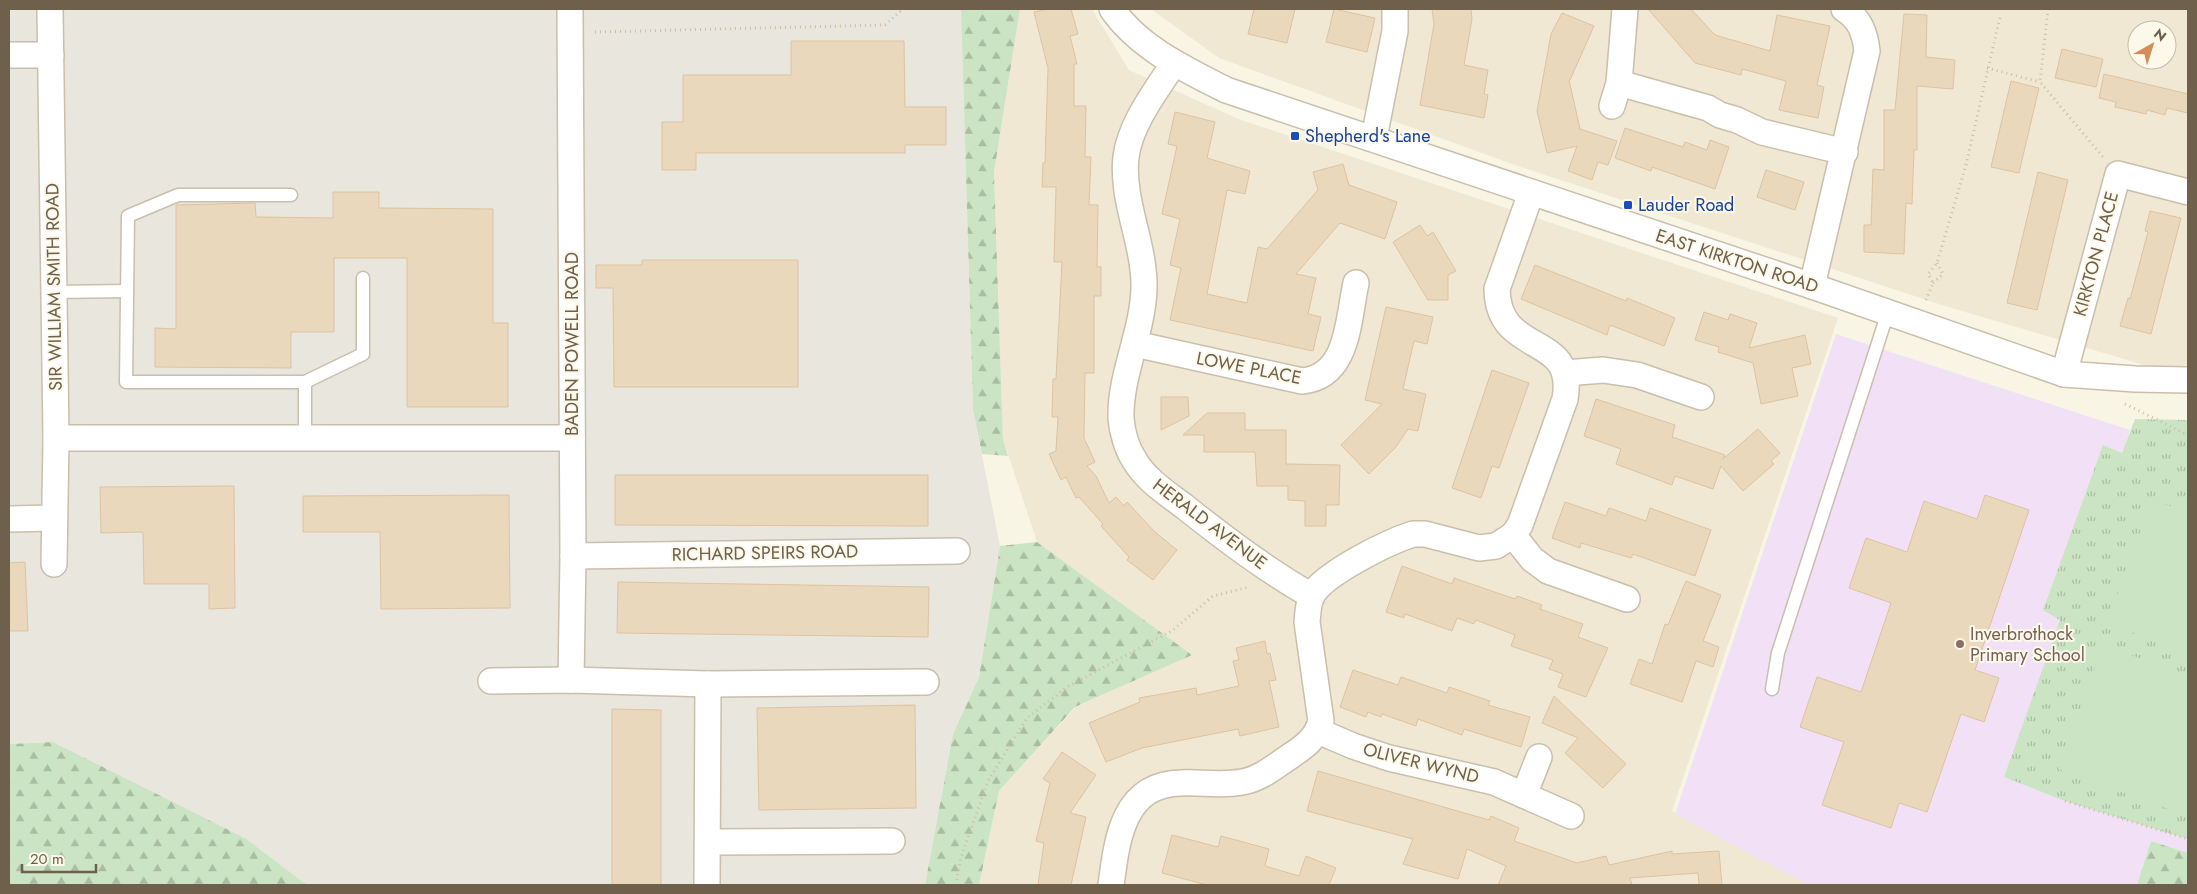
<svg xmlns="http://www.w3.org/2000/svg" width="2197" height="894" viewBox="0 0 2197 894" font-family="Jost,sans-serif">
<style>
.residential{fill:#f0e8d3;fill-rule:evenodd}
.industrial{fill:#e9e6de}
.education{fill:#f2e1f6}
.grass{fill:url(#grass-tufts)}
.forest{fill:url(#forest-firs)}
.park{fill:#cbe5c4}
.building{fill:#ead8bc;stroke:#ddc3a1}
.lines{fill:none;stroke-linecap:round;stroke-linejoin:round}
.service-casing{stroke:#c9bfac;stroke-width:15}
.minor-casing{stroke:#c9bfac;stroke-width:28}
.path{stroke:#d0bda2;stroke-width:3;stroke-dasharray:1 4;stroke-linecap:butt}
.service{stroke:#fff;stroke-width:12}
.minor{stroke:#fff;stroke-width:25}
.transit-dot{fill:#1a4fb4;stroke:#fdf9ea;stroke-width:2}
.education-dot{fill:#8d6e63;stroke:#fdf9ea;stroke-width:2}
.labels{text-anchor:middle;stroke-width:4;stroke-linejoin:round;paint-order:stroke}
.transit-label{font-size:18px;fill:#164399;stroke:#fdf9ea;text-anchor:start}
.street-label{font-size:18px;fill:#6f604c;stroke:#fdf9ea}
.education-label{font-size:18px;fill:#785e54;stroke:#fdf9ea;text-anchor:start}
</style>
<defs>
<pattern id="grass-tufts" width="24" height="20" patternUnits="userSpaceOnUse" patternTransform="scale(1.25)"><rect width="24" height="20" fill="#cbe5c4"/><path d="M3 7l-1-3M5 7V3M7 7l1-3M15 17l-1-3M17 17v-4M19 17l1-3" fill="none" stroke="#a9bda1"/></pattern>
<pattern id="forest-firs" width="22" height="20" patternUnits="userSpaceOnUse" patternTransform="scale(1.25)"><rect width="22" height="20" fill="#cbe5c4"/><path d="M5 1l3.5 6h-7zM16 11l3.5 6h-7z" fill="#a9bda1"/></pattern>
</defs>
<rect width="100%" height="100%" fill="#f9f5e4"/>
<!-- residential -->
<g class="residential">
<path d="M 1020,9 L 1092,9 L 1129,70 L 1241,120 L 1838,318 L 1672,811 L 1819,885 L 979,885 L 999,791 L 1076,707 L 1191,655 L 1037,542 L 1003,439 L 994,172 Z"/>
<path d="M 1151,9 L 2188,9 L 2188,364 L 2168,372 L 1945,306 L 1515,165 L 1219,58 ZM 2137,30 L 2167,30 L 2167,60 L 2137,60 Z"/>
</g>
<!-- industrial -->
<path class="industrial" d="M 9,9 L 961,9 L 973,410 L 1000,546 L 979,677 L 953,734 L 925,885 L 307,885 L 245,838 L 53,742 L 9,744 Z"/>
<!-- education -->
<path class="education" d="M 1836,334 L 2130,430 L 2123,453 L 2188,475 L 2188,853 L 2151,841 L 2137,885 L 1813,885 L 1805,883 L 1675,814 Z"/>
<!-- grass -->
<path class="grass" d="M 2135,419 L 2188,420 L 2188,839 L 2065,801 L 2004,777 L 2060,620 L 2043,610 L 2103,445 L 2122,453 Z"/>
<!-- forest -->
<g class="forest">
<path d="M 961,9 L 1020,9 L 994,172 L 1003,439 L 1008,456 L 982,454 L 973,410 Z"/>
<path d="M 1037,542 L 1192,655 L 1075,707 L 999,791 L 979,885 L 925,885 L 953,734 L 979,677 L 1000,546 Z"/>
<path d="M 53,742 L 245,838 L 307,885 L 9,885 L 9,744 Z"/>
<path d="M 2151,841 L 2188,853 L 2188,885 L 2137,885 Z"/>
</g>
<!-- park -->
<g class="park">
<path d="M 2152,499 L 2188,513 L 2188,653 L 2107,623 Z"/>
<path d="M 2103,645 L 2188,676 L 2188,816 L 2058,769 Z"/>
</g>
<!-- building -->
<g class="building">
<path d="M 1049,9 L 1071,9 L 1078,34 L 1070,36 L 1077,64 L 1074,64 L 1074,106 L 1086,106 L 1085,157 L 1091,157 L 1089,205 L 1098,205 L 1097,267 L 1101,267 L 1101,296 L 1094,296 L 1094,373 L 1085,373 L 1084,438 L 1095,462 L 1087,466 L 1096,476 L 1109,503 L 1116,497 L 1124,506 L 1127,502 L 1155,532 L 1177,550 L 1153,580 L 1127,560 L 1129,557 L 1101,526 L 1103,524 L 1079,497 L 1076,498 L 1066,477 L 1061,480 L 1049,454 L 1056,451 L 1058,417 L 1052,417 L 1053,379 L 1056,379 L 1062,262 L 1054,262 L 1056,187 L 1042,187 L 1043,163 L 1045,163 L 1048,68 L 1034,12 Z"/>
<path d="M 1254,9 L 1295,9 L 1287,43 L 1248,34 Z"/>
<path d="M 1334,9 L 1375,18 L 1367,52 L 1326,42 Z"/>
<path d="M 1432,9 L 1471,9 L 1472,19 L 1464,65 L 1488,70 L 1484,94 L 1488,95 L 1484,118 L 1420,105 L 1434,24 Z"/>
<path d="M 1648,9 L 1691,9 L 1715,35 L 1770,51 L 1777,15 L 1830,26 L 1817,85 L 1824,87 L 1818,118 L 1779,110 L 1786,81 L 1742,69 L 1741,75 L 1695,63 Z"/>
<path d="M 1562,13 L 1594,26 L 1570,80 L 1569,80 L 1580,129 L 1617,141 L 1608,165 L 1598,162 L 1592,180 L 1568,171 L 1577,146 L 1547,153 L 1537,111 L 1551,34 Z"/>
<path d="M 1904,14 L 1927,15 L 1926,57 L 1955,60 L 1953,89 L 1917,86 L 1917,150 L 1914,150 L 1912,204 L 1906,203 L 1904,254 L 1864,252 L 1864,225 L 1871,225 L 1873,169 L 1884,170 L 1884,110 L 1895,110 Z"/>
<path d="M 791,41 L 904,41 L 905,107 L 946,107 L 946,145 L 905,145 L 905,153 L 696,153 L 696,170 L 662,170 L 662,122 L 683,122 L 683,75 L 791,75 Z"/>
<path d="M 2062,49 L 2103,59 L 2096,87 L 2055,78 Z"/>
<path d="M 2104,74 L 2188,94 L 2188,113 L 2167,108 L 2165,115 L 2147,110 L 2146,114 L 2115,107 L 2116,102 L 2099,98 Z"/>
<path d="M 2011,81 L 2039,88 L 2019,173 L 1991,167 Z"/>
<path d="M 1175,112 L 1215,122 L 1207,158 L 1250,171 L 1245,194 L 1227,190 L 1207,294 L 1247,303 L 1258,247 L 1267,249 L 1318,190 L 1313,172 L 1343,164 L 1349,185 L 1397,202 L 1385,239 L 1340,223 L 1296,274 L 1316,278 L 1308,314 L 1321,317 L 1313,351 L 1170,320 L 1181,268 L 1170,265 L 1180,219 L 1162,214 L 1177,146 L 1168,144 Z"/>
<path d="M 1625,128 L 1683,147 L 1685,142 L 1707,150 L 1710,140 L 1729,147 L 1715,189 L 1652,167 L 1651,171 L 1615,158 Z"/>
<path d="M 1766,170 L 1804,182 L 1795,210 L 1757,197 Z"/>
<path d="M 2038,172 L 2068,180 L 2037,310 L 2007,303 Z"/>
<path d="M 333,192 L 379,192 L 379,208 L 493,209 L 493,323 L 508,323 L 508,407 L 407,407 L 407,258 L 334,258 L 334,332 L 291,332 L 291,368 L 155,367 L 155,328 L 176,329 L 176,205 L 255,203 L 256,217 L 333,218 Z"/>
<path d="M 2150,211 L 2181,218 L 2151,334 L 2120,326 L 2128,298 L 2130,299 L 2148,232 L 2145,231 Z"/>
<path d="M 1420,225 L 1427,236 L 1433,232 L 1456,271 L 1448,275 L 1448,300 L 1428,300 L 1393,242 Z"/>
<path d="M 642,260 L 798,260 L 798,387 L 614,387 L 613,288 L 596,288 L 596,265 L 642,265 Z"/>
<path d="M 1535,265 L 1626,301 L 1627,298 L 1675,318 L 1664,346 L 1610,325 L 1607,335 L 1521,299 Z"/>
<path d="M 1386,307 L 1433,317 L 1427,344 L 1414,341 L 1403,389 L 1426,394 L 1418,431 L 1408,429 L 1395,448 L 1369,474 L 1341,445 L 1382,404 L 1365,400 Z"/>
<path d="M 1704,312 L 1728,320 L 1730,314 L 1757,323 L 1749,348 L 1805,335 L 1811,364 L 1792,368 L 1798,396 L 1761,404 L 1753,363 L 1718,352 L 1719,347 L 1695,340 Z"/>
<path d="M 1492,370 L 1529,383 L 1499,468 L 1492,466 L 1481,498 L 1452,488 Z"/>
<path d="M 1161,397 L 1188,397 L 1189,416 L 1161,430 Z"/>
<path d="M 1596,399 L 1675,425 L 1672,437 L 1725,455 L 1723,459 L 1758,429 L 1780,453 L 1771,461 L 1774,464 L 1743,491 L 1721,466 L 1713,489 L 1675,476 L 1672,485 L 1616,464 L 1621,449 L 1584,436 Z"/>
<path d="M 1207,413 L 1245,413 L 1245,430 L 1286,430 L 1286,464 L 1340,465 L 1339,505 L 1326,505 L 1326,526 L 1305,526 L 1305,501 L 1288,500 L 1288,486 L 1257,486 L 1255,452 L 1204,452 L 1204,435 L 1183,435 Z"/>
<path d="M 615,475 L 928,475 L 928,526 L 615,525 Z"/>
<path d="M 234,486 L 235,608 L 209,609 L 209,584 L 144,584 L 143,532 L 101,533 L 100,487 Z"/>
<path d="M 509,495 L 510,608 L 381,609 L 380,532 L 303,532 L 303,496 Z"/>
<path d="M 1985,495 L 2029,510 L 1975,670 L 1999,678 L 1984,722 L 1961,714 L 1927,812 L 1899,803 L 1891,828 L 1822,805 L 1844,742 L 1800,727 L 1817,677 L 1861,692 L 1891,603 L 1849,588 L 1866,538 L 1907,552 L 1924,501 L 1977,519 Z"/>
<path d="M 1565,502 L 1606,516 L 1609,508 L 1646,521 L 1650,508 L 1711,530 L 1695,576 L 1633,554 L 1631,558 L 1581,543 L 1580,548 L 1552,538 Z"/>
<path d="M 25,562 L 28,631 L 9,631 L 9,563 Z"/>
<path d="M 1402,566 L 1452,584 L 1454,578 L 1515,599 L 1517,596 L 1542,605 L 1540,609 L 1583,624 L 1578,637 L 1608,648 L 1586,697 L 1558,687 L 1563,674 L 1549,669 L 1553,660 L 1511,646 L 1515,635 L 1476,620 L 1474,624 L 1457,618 L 1452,631 L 1405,614 L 1404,618 L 1386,612 Z"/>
<path d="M 1686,581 L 1721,595 L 1703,641 L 1719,647 L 1713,667 L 1696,661 L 1682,702 L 1630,684 L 1639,659 L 1652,664 L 1665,624 L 1668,625 Z"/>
<path d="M 618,582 L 929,587 L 928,637 L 617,633 Z"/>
<path d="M 1265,641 L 1267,654 L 1270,653 L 1276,680 L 1269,681 L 1279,727 L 1240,736 L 1238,729 L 1142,748 L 1106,762 L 1089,723 L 1140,702 L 1139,698 L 1196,688 L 1197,695 L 1239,686 L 1233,661 L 1239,660 L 1236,648 Z"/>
<path d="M 1353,670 L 1398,685 L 1401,677 L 1447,693 L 1449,687 L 1490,701 L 1488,705 L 1530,717 L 1521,747 L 1464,729 L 1462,735 L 1418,719 L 1416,726 L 1382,714 L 1381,717 L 1368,712 L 1366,717 L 1340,707 Z"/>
<path d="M 1554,696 L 1626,764 L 1603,788 L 1565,753 L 1578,738 L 1542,723 Z"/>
<path d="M 915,705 L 916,808 L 759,810 L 757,708 Z"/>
<path d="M 612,709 L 661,710 L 661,885 L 612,885 Z"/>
<path d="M 1062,752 L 1096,775 L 1070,813 L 1086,817 L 1071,885 L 1038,885 L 1044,843 L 1036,841 L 1050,783 L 1043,779 Z"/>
<path d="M 1318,771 L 1489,820 L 1491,816 L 1519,828 L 1514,841 L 1577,863 L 1606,856 L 1609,865 L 1672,851 L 1672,854 L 1719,851 L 1722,885 L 1699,885 L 1698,873 L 1630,878 L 1632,885 L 1498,885 L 1506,866 L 1467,849 L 1458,879 L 1403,864 L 1413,839 L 1307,811 Z"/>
<path d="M 1172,835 L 1218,847 L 1221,836 L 1269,849 L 1265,866 L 1299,876 L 1306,856 L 1336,868 L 1329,885 L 1207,885 L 1162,873 Z"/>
</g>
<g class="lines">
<defs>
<g id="service">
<path d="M 291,195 L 178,195 L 128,216 L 126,382 L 305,382 L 363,354 L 363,278"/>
<path d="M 54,292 L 127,291"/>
<path d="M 305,382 L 305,438"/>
<path d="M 1772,689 L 1778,653 L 1888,312"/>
</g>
<g id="minor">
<path d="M 50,9 L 56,438 L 54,564"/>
<path d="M 570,9 L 573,556 L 571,680"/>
<path d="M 1112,9 C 1139,48 1185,69 1226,90 L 1812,286 L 2064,374 L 2135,379 L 2188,380"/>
<path d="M 1625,9 L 1619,83 L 1708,108 L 1720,115 L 1737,120 L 1762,132 L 1845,152"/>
<path d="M 9,55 L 51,55"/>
<path d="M 1174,63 C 1156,91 1130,124 1126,157 C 1121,201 1145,244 1144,288 C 1143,332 1120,374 1121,418 C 1122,432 1127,449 1135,461 C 1146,480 1168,494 1185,507 C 1225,539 1267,571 1312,596"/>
<path d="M 1612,106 L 1619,83"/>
<path d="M 1374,138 L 1395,31 L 1395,9"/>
<path d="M 1812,286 L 1867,51 C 1865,33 1860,19 1844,9"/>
<path d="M 1135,344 L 1302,381 C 1349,377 1348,319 1356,283"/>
<path d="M 1565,373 L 1603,370 L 1637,375 L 1701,397"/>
<path d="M 2064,374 L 2118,174 L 2188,192"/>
<path d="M 56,438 L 572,438"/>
<path d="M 9,519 L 54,518"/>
<path d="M 1513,535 L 1532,559 L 1548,571 L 1627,599"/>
<path d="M 573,556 L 957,551"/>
<path d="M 491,681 L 571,680 L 708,684 L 926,682"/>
<path d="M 1318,731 L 1353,746 L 1389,758 L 1494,782 L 1571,816"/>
<path d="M 1524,795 L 1539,757"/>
<path d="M 708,842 L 892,841"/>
<path d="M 707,885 L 708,684"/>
<path d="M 1111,885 C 1117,841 1122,784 1181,783 C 1201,782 1222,786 1242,782 C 1260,779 1274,767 1289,757 C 1304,747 1316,739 1321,721 L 1307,622 C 1308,613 1308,603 1312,595 C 1325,573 1388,542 1413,534 L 1425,534 L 1479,548 L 1496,546 L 1513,535 L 1520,525 L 1565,399 C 1577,331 1498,358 1497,289 L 1531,193"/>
</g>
</defs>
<!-- service casing -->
<use href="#service" class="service-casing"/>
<!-- minor casing -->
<use href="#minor" class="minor-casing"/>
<!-- path -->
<g class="path">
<path d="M 2048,9 L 2040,82 L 2103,157"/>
<path d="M 595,32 L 885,25 L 903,9"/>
<path d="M 1987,68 L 2040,82"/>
<path d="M 1933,283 L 1943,274 L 1937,263"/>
<path d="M 1926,300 L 1933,283 L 1928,274 L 1937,263 L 1966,165 L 2000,17"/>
<path d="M 2125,404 L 2188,435"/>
<path d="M 2065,801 L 2188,839"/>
<path d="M 956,885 L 961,857 L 988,781 L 1027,718 L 1067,687 L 1173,630 L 1213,596 L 1249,587"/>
</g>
<!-- service -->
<use href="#service" class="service"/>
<!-- minor -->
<use href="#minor" class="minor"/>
</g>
<!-- markers -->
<g class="transit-dot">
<rect x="1290" y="131" width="10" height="10" rx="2.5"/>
<rect x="1623" y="200" width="10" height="10" rx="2.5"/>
</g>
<circle class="education-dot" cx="1960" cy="644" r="5"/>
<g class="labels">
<!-- transit labels -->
<g class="transit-label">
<text x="1305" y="142">Shepherd's Lane</text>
<text x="1638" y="211">Lauder Road</text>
</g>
<!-- street labels -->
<g class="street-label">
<text transform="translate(2096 254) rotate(-75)" y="6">KIRKTON PLACE</text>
<text transform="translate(1737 261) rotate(18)" y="6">EAST KIRKTON ROAD</text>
<text transform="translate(54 287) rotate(-91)" y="6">SIR WILLIAM SMITH ROAD</text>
<text transform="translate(572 344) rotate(-90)" y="6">BADEN POWELL ROAD</text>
<text transform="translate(1249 368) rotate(11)" y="6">LOWE PLACE</text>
<text transform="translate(1210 524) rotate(37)" y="6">HERALD AVENUE</text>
<text transform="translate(765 553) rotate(-1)" y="6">RICHARD SPEIRS ROAD</text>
<text transform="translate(1421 763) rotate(14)" y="6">OLIVER WYND</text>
</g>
<!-- education labels -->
<g class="education-label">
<text x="1970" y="640">Inverbrothock<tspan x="1970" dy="21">Primary School</tspan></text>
</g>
</g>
<!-- border -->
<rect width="2197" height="894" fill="none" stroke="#6f604c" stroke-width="20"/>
<!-- north arrow -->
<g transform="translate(2152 45) rotate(39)"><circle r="24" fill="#fdf9ea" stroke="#c4bcab"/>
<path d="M0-4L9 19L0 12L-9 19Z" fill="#d78c55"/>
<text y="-8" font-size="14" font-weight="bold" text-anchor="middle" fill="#6f604c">N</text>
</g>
<!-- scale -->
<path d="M22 864v8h74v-8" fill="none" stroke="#6f604c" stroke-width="2.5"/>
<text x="30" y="864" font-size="15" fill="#6f604c" stroke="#fdf9ea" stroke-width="4" paint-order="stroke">20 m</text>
</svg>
